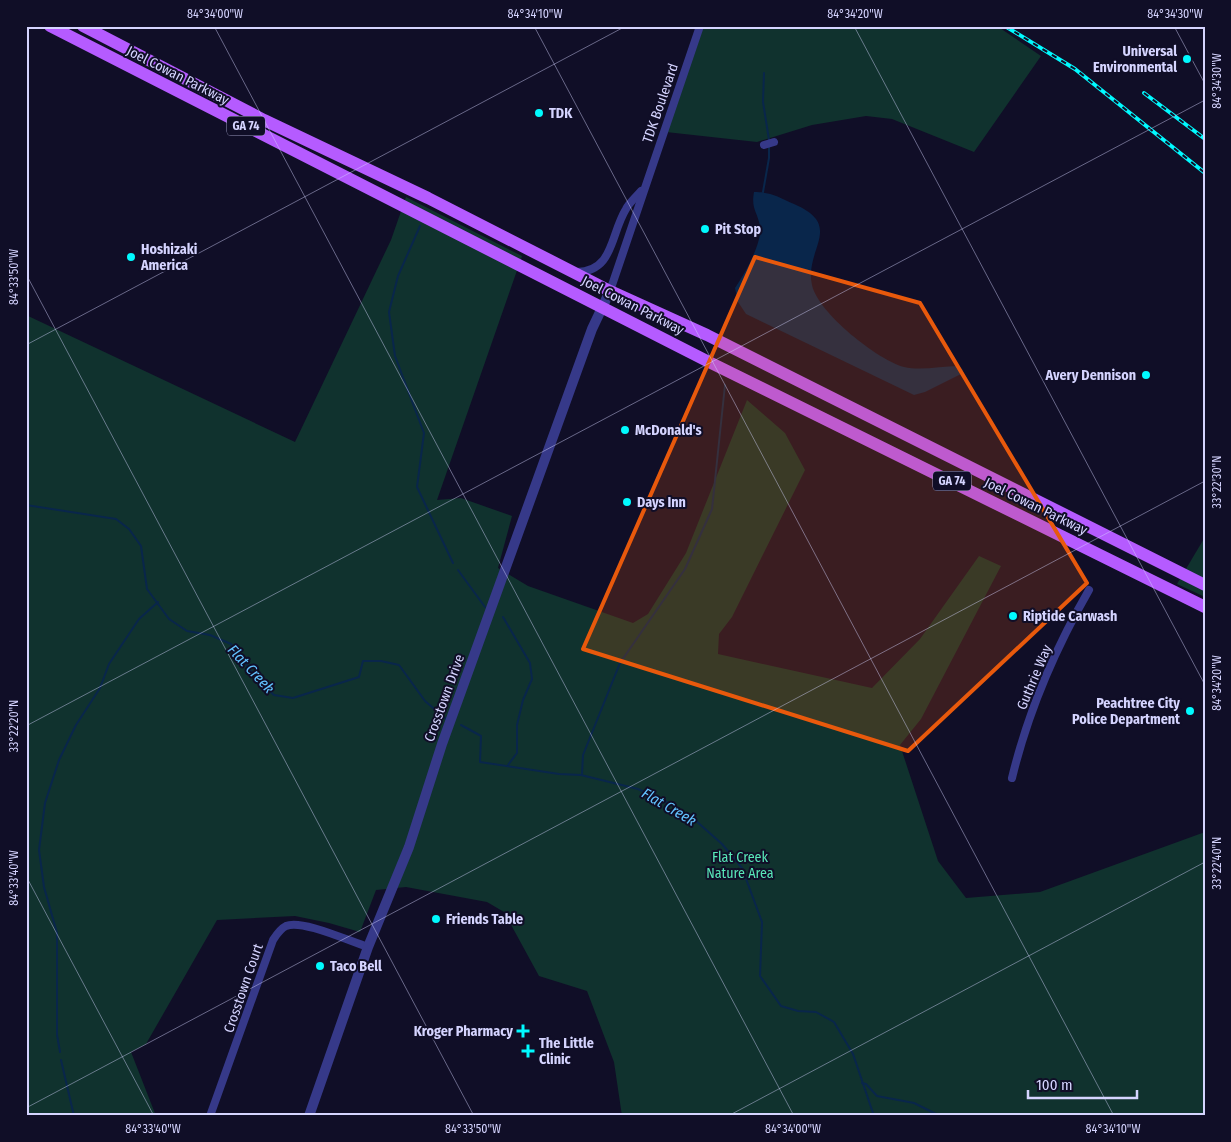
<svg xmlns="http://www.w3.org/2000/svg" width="1231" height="1142" viewBox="0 0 1231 1142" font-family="'Fira Sans Condensed',sans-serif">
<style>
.green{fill:#10322e}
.water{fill:#09264b}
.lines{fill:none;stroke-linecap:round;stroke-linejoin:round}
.stream{stroke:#09264b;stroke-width:2}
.minor{stroke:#363989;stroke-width:8}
.tertiary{stroke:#363989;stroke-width:10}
.primary{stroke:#b55bff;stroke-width:12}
.rail-casing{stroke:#00faff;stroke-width:4}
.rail{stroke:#100e27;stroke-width:2;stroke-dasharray:5.5;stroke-linecap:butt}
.marked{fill:#e8590c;fill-opacity:0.2;stroke:#e8590c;stroke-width:4;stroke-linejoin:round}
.ticks{fill:none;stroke:#d5d4ff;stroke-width:1;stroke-opacity:0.45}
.poi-dot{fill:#00faff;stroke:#100e27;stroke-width:2}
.labels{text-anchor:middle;stroke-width:4;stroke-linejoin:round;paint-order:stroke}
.shield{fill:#100e27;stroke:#9a99be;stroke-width:1}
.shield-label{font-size:12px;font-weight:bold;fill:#d5d4ff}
.poi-label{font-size:14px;font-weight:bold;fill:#d5d4ff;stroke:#100e27;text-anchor:start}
.street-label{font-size:14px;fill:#d5d4ff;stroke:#100e27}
.park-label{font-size:14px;fill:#58e7b8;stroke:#100e27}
.water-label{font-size:15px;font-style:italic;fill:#62c3ff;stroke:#100e27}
.neatline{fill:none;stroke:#d5d4ff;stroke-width:2}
.ticks-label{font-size:12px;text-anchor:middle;fill:#d5d4ff}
</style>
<rect width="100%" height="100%" fill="#100e27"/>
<!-- green -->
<g class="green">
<path d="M 703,26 L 997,26 L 1041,56 L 974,152 L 892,119 L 866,116 L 812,125 L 757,142 L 666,132 Z"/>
<path d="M 406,197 L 522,256 L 437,500 L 461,498 L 512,516 L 498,568 L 528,586 L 633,623 L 648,614 L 686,553 L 747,400 L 785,433 L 805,470 L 732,617 L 719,634 L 718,654 L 872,688 L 920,639 L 979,556 L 1001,566 L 921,719 L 900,745 L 938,861 L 966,898 L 1040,892 L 1205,832 L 1205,1116 L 622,1116 L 614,1062 L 587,991 L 539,976 L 504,912 L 487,902 L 406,887 L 376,890 L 360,932 L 329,923 L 295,916 L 217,920 L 146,1044 L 131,1052 L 156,1116 L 26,1116 L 26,315 L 295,442 L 391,240 Z"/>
<path d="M 1205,537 L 1205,597 L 1177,584 Z"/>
</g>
<!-- water -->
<path class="water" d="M 754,192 C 772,192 778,197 794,204 C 845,226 804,249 812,285 C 818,313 878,360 904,367 C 921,371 941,366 958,366 L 963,370 L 961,374 L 925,392 L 914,395 L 746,314 L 738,302 L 735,288 C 744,275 763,242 760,226 C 757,211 751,209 754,192 Z"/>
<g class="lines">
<!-- stream -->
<g class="stream">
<path d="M 764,73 L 763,102 L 769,140"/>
<path d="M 763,192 L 769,158 L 769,145"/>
<path d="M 420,226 L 398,276 L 389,312 L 395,356 L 424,433 L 417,487 L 453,563"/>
<path d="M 26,505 L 116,519 L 129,529 L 141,546 L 147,589 L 169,619 L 187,631 L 210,635 L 231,644 L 258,680 L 274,695 L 293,698 L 359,677 L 363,661 L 381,661 L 399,665 L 425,701 L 446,719"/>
<path d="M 458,570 L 485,607"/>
<path d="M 503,617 L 530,663 L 532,679 L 523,700 L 517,725 L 517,753 L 508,765"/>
<path d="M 461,725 L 481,736 L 480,762 L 559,774 L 581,775 L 638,789 L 665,801 L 695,820 L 722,844 L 742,868 L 762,922 L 760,976 L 781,1006 L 798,1011 L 816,1012 L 834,1022 L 853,1054 L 874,1116"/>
<path d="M 582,774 L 583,755 L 620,663 L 685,569 L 712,509 L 725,385"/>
<path d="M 60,1052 L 57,1035 L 57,933 L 44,887 L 39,850 L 45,803 L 59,760 L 76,725 L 100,688 L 109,664 L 139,619 L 158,602"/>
<path d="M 61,1060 L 74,1116"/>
<path d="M 862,1083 L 866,1084 L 877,1096 L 914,1103 L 940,1116"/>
</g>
<!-- minor -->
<g class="minor">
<path d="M 764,145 L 774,142"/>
<path d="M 577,272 C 614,271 610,235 626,209 C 629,203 636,197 641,191"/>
<path d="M 610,291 L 700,26"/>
<path d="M 1012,778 C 1028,712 1055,649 1089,590"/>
<path d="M 210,1116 L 273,940 C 277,934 280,929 286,926 C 302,919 351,942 368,947"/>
</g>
<!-- tertiary -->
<path class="tertiary" d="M 309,1116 L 368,947 L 409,847 L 442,744 L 592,329 L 610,291"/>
<!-- primary -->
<g class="primary">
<path d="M 50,26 L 709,362 L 1205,607"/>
<path d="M 83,26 L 264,120 L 428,198 L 610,291 L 707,335 L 1205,585"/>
</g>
<defs>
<g id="rail">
<path d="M 1005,26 L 1075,69 L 1205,173"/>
<path d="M 1144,93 L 1205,139"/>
</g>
</defs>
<!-- rail casing -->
<use href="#rail" class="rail-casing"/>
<!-- rail -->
<use href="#rail" class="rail"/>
</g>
<!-- marked area -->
<path class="marked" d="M 755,257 L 920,303 L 1087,583 L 908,751 L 583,649 Z"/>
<!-- ticks -->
<path class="ticks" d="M 214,26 L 794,1116M 534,26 L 1114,1116M 854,26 L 1205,685M 1174,26 L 1205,84M 26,274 L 474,1116M 26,345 L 626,26M 26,726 L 1205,100M 26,876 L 154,1116M 26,1108 L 1205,481M 728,1116 L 1205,862"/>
<!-- markers -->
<g class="poi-dot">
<circle cx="1187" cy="59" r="5"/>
<circle cx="539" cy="113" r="5"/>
<circle cx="705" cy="229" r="5"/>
<circle cx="131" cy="257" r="5"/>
<circle cx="1146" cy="375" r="5"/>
<circle cx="625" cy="430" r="5"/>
<circle cx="627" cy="502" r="5"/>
<circle cx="1013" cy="616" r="5"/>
<circle cx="1190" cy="711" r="5"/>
<circle cx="436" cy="919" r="5"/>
<circle cx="320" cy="966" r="5"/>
<path d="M520.5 1023.5h5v5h5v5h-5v5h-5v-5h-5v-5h5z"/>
<path d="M525.5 1043.5h5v5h5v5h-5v5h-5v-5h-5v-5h5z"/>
</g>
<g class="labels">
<!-- shield labels -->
<g class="shield">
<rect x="227" y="116.5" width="38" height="19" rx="4"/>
<rect x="933" y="471.5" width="38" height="19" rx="4"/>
</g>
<g class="shield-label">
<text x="246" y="130">GA 74</text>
<text x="952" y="485">GA 74</text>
</g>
<!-- poi labels -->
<g class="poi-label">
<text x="1177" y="56" text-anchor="end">Universal<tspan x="1177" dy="16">Environmental</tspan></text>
<text x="549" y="118">TDK</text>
<text x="715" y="234">Pit Stop</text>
<text x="141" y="254">Hoshizaki<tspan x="141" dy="16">America</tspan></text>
<text x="1136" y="380" text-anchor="end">Avery Dennison</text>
<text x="635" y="435">McDonald's</text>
<text x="637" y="507">Days Inn</text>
<text x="1023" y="621">Riptide Carwash</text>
<text x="1180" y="708" text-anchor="end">Peachtree City<tspan x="1180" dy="16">Police Department</tspan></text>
<text x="446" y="924">Friends Table</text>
<text x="330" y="971">Taco Bell</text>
<text x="513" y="1036" text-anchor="end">Kroger Pharmacy</text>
<text x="539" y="1048">The Little<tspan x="539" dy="16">Clinic</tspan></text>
</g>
<!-- street labels -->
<g class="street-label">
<text transform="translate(178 75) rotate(27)" y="5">Joel Cowan Parkway</text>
<text transform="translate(660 103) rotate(-71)" y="5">TDK Boulevard</text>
<text transform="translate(633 305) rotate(27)" y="5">Joel Cowan Parkway</text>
<text transform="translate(1036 506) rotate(26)" y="5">Joel Cowan Parkway</text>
<text transform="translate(1034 677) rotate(-67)" y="5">Guthrie Way</text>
<text transform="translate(444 698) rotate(-70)" y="5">Crosstown Drive</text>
<text transform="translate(243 988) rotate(-71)" y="5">Crosstown Court</text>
</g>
<!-- park labels -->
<g class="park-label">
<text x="740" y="862">Flat Creek<tspan x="740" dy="16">Nature Area</tspan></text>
</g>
<!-- water labels -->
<g class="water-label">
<text transform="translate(251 669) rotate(47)" y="5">Flat Creek</text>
<text transform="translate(669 807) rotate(30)" y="5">Flat Creek</text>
</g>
</g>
<!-- border -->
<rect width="1231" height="1142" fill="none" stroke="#100e27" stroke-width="55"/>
<!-- scale -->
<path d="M1028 1090v8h109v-8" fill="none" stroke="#d5d4ff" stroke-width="2.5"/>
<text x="1036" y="1090" font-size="15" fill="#d5d4ff" stroke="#100e27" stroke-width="4" paint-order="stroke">100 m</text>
<rect x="28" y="28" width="1176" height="1086" class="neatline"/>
<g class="ticks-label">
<text x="215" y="18">84°34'00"W</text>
<text x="535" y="18">84°34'10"W</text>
<text x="855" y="18">84°34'20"W</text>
<text x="1175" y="18">84°34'30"W</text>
<text transform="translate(1217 81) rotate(-90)" y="4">84°34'30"W</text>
<text transform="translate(14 277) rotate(-90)" y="4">84°33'50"W</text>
<text transform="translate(1217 482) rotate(-90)" y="4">33°22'30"N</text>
<text transform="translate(1217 683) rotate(-90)" y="4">84°34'20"W</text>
<text transform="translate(14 726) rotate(-90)" y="4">33°22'20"N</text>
<text transform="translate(1217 863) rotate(-90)" y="4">33°22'40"N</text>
<text transform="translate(14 878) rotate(-90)" y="4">84°33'40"W</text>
<text x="153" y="1133">84°33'40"W</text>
<text x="473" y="1133">84°33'50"W</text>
<text x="793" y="1133">84°34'00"W</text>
<text x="1113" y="1133">84°34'10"W</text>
</g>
</svg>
